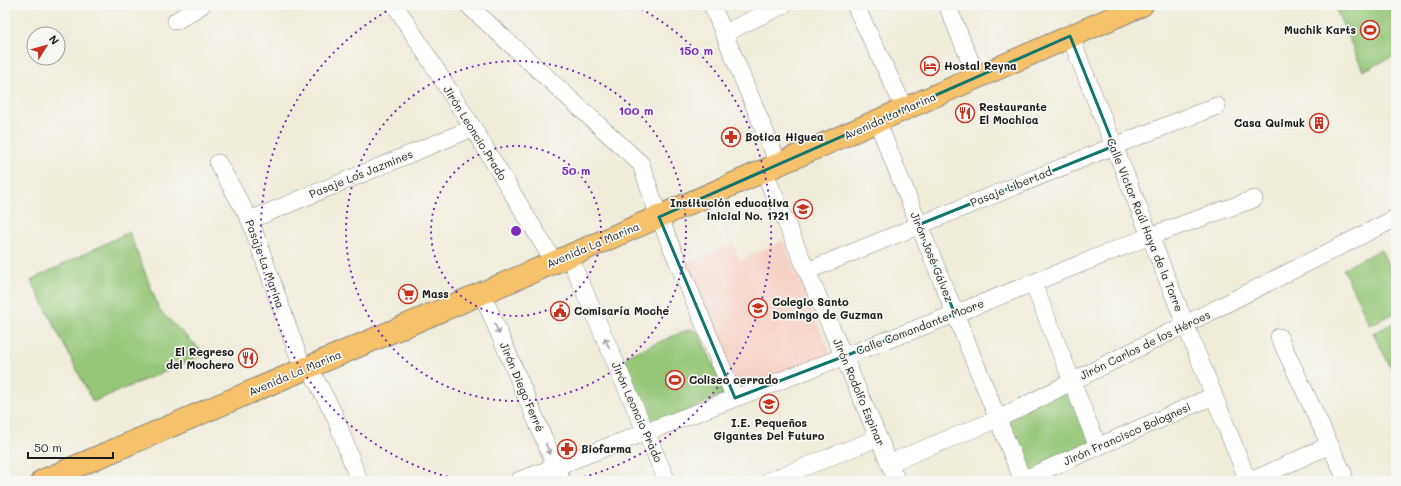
<svg xmlns="http://www.w3.org/2000/svg" width="1401" height="486" viewBox="0 0 1401 486" font-family="Mali,sans-serif">
<style>
.built{fill:#f7d1c6}
.green{fill:#95c676;stroke:#587149}
.lines{fill:none;stroke-linecap:round;stroke-linejoin:round}
.minor-casing{stroke:#86847b;stroke-width:18}
.major-casing{stroke:#86847b;stroke-width:24}
.minor{stroke:#fff;stroke-width:17}
.major{stroke:#f5c16b;stroke-width:22}
.oneway{stroke:#999}
.marked{fill:none;stroke:#0f766e;stroke-width:3;stroke-linejoin:round}
.ring{fill:none;stroke:#7b2cbf;stroke-width:2;stroke-dasharray:2 4}
.labels{text-anchor:middle;stroke-width:3.5;stroke-linejoin:round;paint-order:stroke}
.poi-label{font-size:11px;font-weight:bold;fill:#1c1c1c;stroke:#f6f6f2;text-anchor:start}
.street-label{font-size:11px;fill:#1c1c1c;stroke:#f6f6f2}
.centre{fill:#7b2cbf;stroke:#f6f6f2;stroke-width:2}
.ring-label{font-size:12px;text-anchor:middle;font-weight:bold;fill:#7b2cbf;stroke:#f6f6f2;stroke-width:3.5;stroke-linejoin:round;paint-order:stroke}
</style>
<rect width="100%" height="100%" fill="#f6f6f2"/>
<filter id="ink" filterUnits="userSpaceOnUse"><feTurbulence type="fractalNoise" baseFrequency=".025" numOctaves="2"/><feDisplacementMap in="SourceGraphic" scale="8" xChannelSelector="R" yChannelSelector="G"/><feConvolveMatrix kernelMatrix="1 2 1 2 8 2 1 2 1" color-interpolation-filters="sRGB"/></filter>
<filter id="wash" filterUnits="userSpaceOnUse"><feTurbulence type="fractalNoise" baseFrequency=".012" numOctaves="4" result="noise"/><feDisplacementMap in="SourceGraphic" scale="16" xChannelSelector="R" yChannelSelector="G"/><feGaussianBlur stdDeviation="0.9" result="paint"/><feColorMatrix in="noise" values="0 0 0 0 0 0 0 0 0 0 0 0 0 0 0 0 0 1.4 0 .05"/><feComposite in="paint" operator="in"/></filter>
<g filter="url(#wash)">
<rect width="100%" height="100%" fill="#f0ecda"/>
<!-- built -->
<path class="built" d="M 783,241 L 830,353 L 739,389 L 686,263 L 733,244 L 740,260 Z"/>
<!-- green -->
<g class="green">
<path d="M 1334,5 L 1396,5 L 1396,55 L 1363,71 Z"/>
<path d="M 129,232 L 160,311 L 205,354 L 93,402 L 31,280 Z"/>
<path d="M 1381,249 L 1396,283 L 1396,312 L 1370,325 L 1343,269 Z"/>
<path d="M 1396,322 L 1396,378 L 1373,333 Z"/>
<path d="M 690,329 L 698,332 L 727,393 L 658,424 L 648,421 L 623,366 L 628,355 Z"/>
<path d="M 1070,385 L 1094,446 L 1025,476 L 1001,419 Z"/>
</g>
</g>
<g filter="url(#ink)">
<g class="lines">
<defs>
<g id="minor">
<path d="M 395,5 L 473,128 L 554,262"/>
<path d="M 468,5 L 641,164 L 659,217 L 735,398"/>
<path d="M 712,5 L 779,165"/>
<path d="M 855,5 L 905,109"/>
<path d="M 947,5 L 977,77"/>
<path d="M 176,21 L 202,5"/>
<path d="M 725,33 L 783,5"/>
<path d="M 1070,36 L 1248,481"/>
<path d="M 877,121 L 1023,481"/>
<path d="M 218,163 L 250,220 L 303,369"/>
<path d="M 764,171 L 897,481"/>
<path d="M 250,220 L 473,128"/>
<path d="M 569,256 L 667,481"/>
<path d="M 807,271 L 1114,146 L 1217,106"/>
<path d="M 1033,283 L 1098,447"/>
<path d="M 482,293 L 562,481"/>
<path d="M 1279,337 L 1344,475"/>
<path d="M 309,367 L 335,416 L 359,481"/>
<path d="M 889,463 L 998,419 L 1396,218"/>
<path d="M 518,481 L 955,314 L 1150,236 L 1254,199"/>
<path d="M 769,481 L 878,438"/>
<path d="M 1020,481 L 1213,396"/>
<path d="M 1251,481 L 1330,445"/>
</g>
<path id="major" d="M 42,481 L 569,256 L 1142,5"/>
</defs>
<!-- minor casing -->
<use href="#minor" class="minor-casing"/>
<!-- major casing -->
<use href="#major" class="major-casing"/>
<!-- minor -->
<use href="#minor" class="minor"/>
<!-- major -->
<use href="#major" class="major"/>
</g>
<!-- one-way arrows -->
<defs><path id="oneway-shaft" d="M-6 0H5M1.5-3L5.5 0L1.5 3" fill="none" stroke-width="1.6" stroke-linecap="round" stroke-linejoin="round"/></defs>
<g class="oneway">
<use href="#oneway-shaft" transform="translate(497 329) rotate(67)"/>
<use href="#oneway-shaft" transform="translate(607 343) rotate(-114)"/>
<use href="#oneway-shaft" transform="translate(548 449) rotate(67)"/>
</g>
</g>
<!-- marked area -->
<path class="marked" d="M 1070,36 L 1114,146 L 918,225 L 955,314 L 735,398 L 659,217 Z"/>
<!-- distance rings -->
<g class="ring">
<circle cx="516" cy="231" r="85"/>
<circle cx="516" cy="231" r="170"/>
<path d="M465 481A255 255 0 0 1 396 6M636 6A255 255 0 0 1 567 481"/>
</g>
<!-- icons -->
<defs>
<symbol id="stadium-ring" viewBox="-11 -11 22 22"><circle r="9.5" fill="#f6f6f2" stroke="#c8321e" stroke-width="1.5"/><path d="M0-5a6.5 5 0 1 0 0 10a6.5 5 0 1 0 0-10ZM-3.5-1.8h7v3.6h-7Z" fill="#c8321e"/></symbol>
<symbol id="hotel-ring" viewBox="-11 -11 22 22"><circle r="9.5" fill="#f6f6f2" stroke="#c8321e" stroke-width="1.5"/><path d="M-6-4.5h1.5V1H6V5H4.5V3h-9V5H-6ZM-4 0a1.8 1.8 0 1 1 3.6 0ZM.5 0V-2.5h3Q6-2.5 6 0Z" fill="#c8321e"/></symbol>
<symbol id="restaurant-ring" viewBox="-11 -11 22 22"><circle r="9.5" fill="#f6f6f2" stroke="#c8321e" stroke-width="1.5"/><path d="M-5-6h1v4h1v-4h1v4h1v-4h1v5L-1.5 .5V6h-2V.5L-5-1ZM5-6V6H3V1.5H1.5Q1.5-4 5-6Z" fill="#c8321e"/></symbol>
<symbol id="building-ring" viewBox="-11 -11 22 22"><circle r="9.5" fill="#f6f6f2" stroke="#c8321e" stroke-width="1.5"/><path d="M-4-6H4V6H1V3H-1V6H-4ZM-2.5-4.3h1.7v1.8h-1.7ZM.8-4.3h1.7v1.8H.8ZM-2.5-1h1.7V.8h-1.7ZM.8-1h1.7V.8H.8Z" fill="#c8321e"/></symbol>
<symbol id="pharmacy-ring" viewBox="-11 -11 22 22"><circle r="9.5" fill="#f6f6f2" stroke="#c8321e" stroke-width="1.5"/><path d="M-2-6h4v4h4v4h-4v4h-4v-4h-4v-4h4Z" fill="#c8321e"/></symbol>
<symbol id="school-ring" viewBox="-11 -11 22 22"><circle r="9.5" fill="#f6f6f2" stroke="#c8321e" stroke-width="1.5"/><path d="M0-5L7-2L0 1L-7-2ZM-4 1L0 2.5L4 1V4Q0 6-4 4Z" fill="#c8321e"/></symbol>
<symbol id="supermarket-ring" viewBox="-11 -11 22 22"><circle r="9.5" fill="#f6f6f2" stroke="#c8321e" stroke-width="1.5"/><path d="M-6-5.5h2.5l.6 2H6L4.5 2H-2.5L-4.4-4H-6ZM-1.5 3.2a1.3 1.3 0 1 0 .1 0ZM3 3.2a1.3 1.3 0 1 0 .1 0Z" fill="#c8321e"/></symbol>
<symbol id="civic-ring" viewBox="-11 -11 22 22"><circle r="9.5" fill="#f6f6f2" stroke="#c8321e" stroke-width="1.5"/><path d="M-.6-6.5H3V-4.5H.6V-3L4-1V1h2V6H-6V1h2V-1L-.6-3ZM-1.2 2.5V6h2.4V2.5Z" fill="#c8321e"/></symbol>
</defs>
<g fill-rule="evenodd">
<use href="#stadium-ring" x="1359" y="19" width="22" height="22"/>
<use href="#hotel-ring" x="919" y="55" width="22" height="22"/>
<use href="#restaurant-ring" x="954" y="102" width="22" height="22"/>
<use href="#building-ring" x="1308" y="112" width="22" height="22"/>
<use href="#pharmacy-ring" x="720" y="126" width="22" height="22"/>
<use href="#school-ring" x="792" y="198" width="22" height="22"/>
<use href="#supermarket-ring" x="397" y="283" width="22" height="22"/>
<use href="#school-ring" x="747" y="297" width="22" height="22"/>
<use href="#civic-ring" x="549" y="300" width="22" height="22"/>
<use href="#restaurant-ring" x="237" y="347" width="22" height="22"/>
<use href="#stadium-ring" x="664" y="369" width="22" height="22"/>
<use href="#school-ring" x="758" y="393" width="22" height="22"/>
<use href="#pharmacy-ring" x="556" y="438" width="22" height="22"/>
</g>
<g class="labels">
<!-- poi labels -->
<g class="poi-label">
<text x="1356" y="34" text-anchor="end">Muchik Karts</text>
<text x="944" y="70">Hostal Reyna</text>
<text x="979" y="111">Restaurante<tspan x="979" dy="13">El Mochica</tspan></text>
<text x="1305" y="127" text-anchor="end">Casa Quimuk</text>
<text x="745" y="141">Botica Higuea</text>
<text x="789" y="207" text-anchor="end">Institución educativa<tspan x="789" dy="13">inicial No. 1721</tspan></text>
<text x="422" y="298">Mass</text>
<text x="772" y="306">Colegio Santo<tspan x="772" dy="13">Domingo de Guzman</tspan></text>
<text x="574" y="315">Comisaría Moche</text>
<text x="234" y="356" text-anchor="end">El Regreso<tspan x="234" dy="13">del Mochero</tspan></text>
<text x="689" y="384">Coliseo cerrado</text>
<text x="769" y="427" text-anchor="middle">I.E. Pequeños<tspan x="769" dy="13">Gigantes Del Futuro</tspan></text>
<text x="581" y="453">Biofarma</text>
</g>
<!-- street labels -->
<g class="street-label">
<text transform="translate(890 116) rotate(-24)" y="4">Avenida La Marina</text>
<text transform="translate(475 133) rotate(58)" y="4">Jirón Leoncio Prado</text>
<text transform="translate(361 174) rotate(-22)" y="4">Pasaje Los Jazmines</text>
<text transform="translate(1011 187) rotate(-22)" y="4">Pasaje Libertad</text>
<text transform="translate(1145 225) rotate(68)" y="4">Calle Víctor Raúl Haya de la Torre</text>
<text transform="translate(593 245) rotate(-23)" y="4">Avenida La Marina</text>
<text transform="translate(932 257) rotate(68)" y="4">Jirón José Gálvez</text>
<text transform="translate(265 264) rotate(70)" y="4">Pasaje La Marina</text>
<text transform="translate(920 327) rotate(-21)" y="4">Calle Comandante Moore</text>
<text transform="translate(1145 345) rotate(-26)" y="4">Jirón Carlos de los Héroes</text>
<text transform="translate(295 373) rotate(-23)" y="4">Avenida La Marina</text>
<text transform="translate(522 387) rotate(67)" y="4">Jirón Diego Ferré</text>
<text transform="translate(859 392) rotate(67)" y="4">Jirón Rodolfo Espinar</text>
<text transform="translate(637 412) rotate(66)" y="4">Jirón Leoncio Prado</text>
<text transform="translate(1127 434) rotate(-24)" y="4">Jirón Francisco Bolognesi</text>
</g>
</g>
<circle cx="516" cy="231" r="6" class="centre"/>
<g class="ring-label">
<text x="696" y="55">150 m</text>
<text x="636" y="115">100 m</text>
<text x="576" y="175">50 m</text>
</g>
<!-- margin -->
<rect width="1401" height="486" fill="none" stroke="#f6f6f2" stroke-width="20"/>
<!-- north arrow -->
<g transform="translate(46 46) rotate(53)"><circle r="19" fill="#f6f6f2" stroke="#9f9f9c"/>
<path d="M0-3L7 15L0 10L-7 15Z" fill="#c8321e"/>
<text y="-6" font-size="11" font-weight="bold" text-anchor="middle" fill="#1c1c1c">N</text>
</g>
<!-- scale -->
<path d="M28 452v6h85v-6" fill="none" stroke="#1c1c1c" stroke-width="2"/>
<text x="34" y="452" font-size="12" fill="#1c1c1c" stroke="#f6f6f2" stroke-width="3" paint-order="stroke">50 m</text>
</svg>
